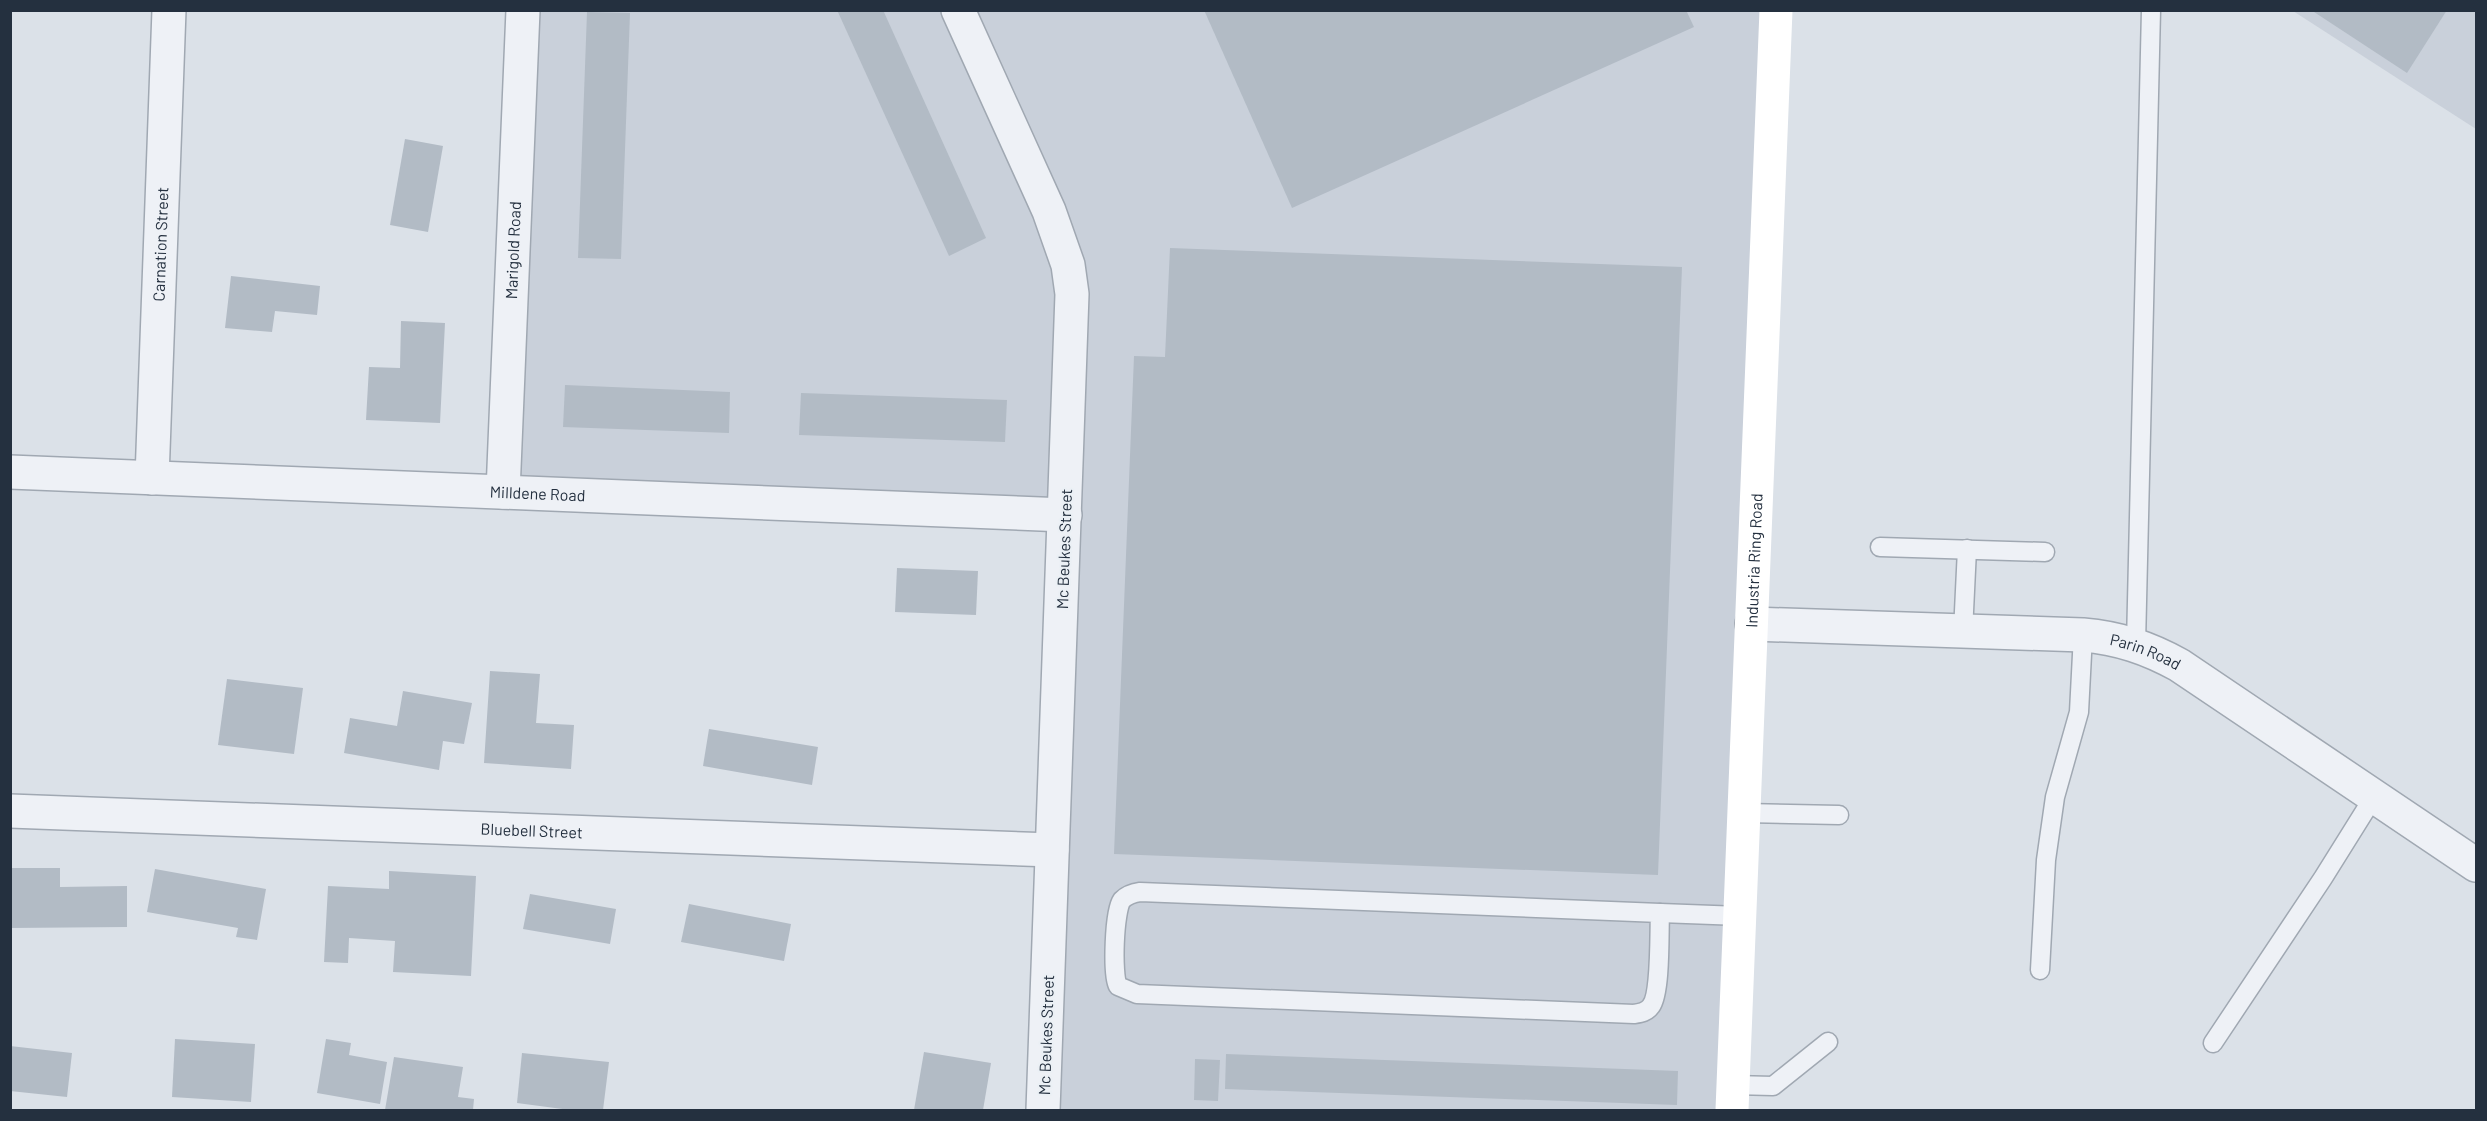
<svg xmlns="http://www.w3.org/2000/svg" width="2487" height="1121" viewBox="0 0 2487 1121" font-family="Barlow,sans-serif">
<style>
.built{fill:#c9d0da}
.building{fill:#b2bbc5}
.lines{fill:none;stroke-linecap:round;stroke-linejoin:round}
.lane-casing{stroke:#a0a8b2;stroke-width:21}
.street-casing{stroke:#a0a8b2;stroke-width:36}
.lane{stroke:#eef1f6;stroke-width:18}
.street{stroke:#eef1f6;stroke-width:33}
.secondary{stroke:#fff;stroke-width:33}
.labels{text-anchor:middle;stroke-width:4.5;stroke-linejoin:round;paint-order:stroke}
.street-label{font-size:16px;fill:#24303f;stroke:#ebf0f5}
</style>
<rect width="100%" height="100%" fill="#dbe1e8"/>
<!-- built -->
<g class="built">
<path d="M 520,11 L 1778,11 L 1735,1110 L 1044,1110 L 1068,517 L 500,495 Z"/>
<path d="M 2293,11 L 2476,11 L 2476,129 Z"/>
</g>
<!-- building -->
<g class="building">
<path d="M 837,10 L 883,10 L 986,238 L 949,256 Z"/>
<path d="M 1204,10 L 1686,10 L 1694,27 L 1292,208 Z"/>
<path d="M 2311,10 L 2447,10 L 2407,73 Z"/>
<path d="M 587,12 L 630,13 L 621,259 L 578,258 Z"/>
<path d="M 405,139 L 443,146 L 428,232 L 390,225 Z"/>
<path d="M 1170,248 L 1682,267 L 1658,875 L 1114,854 L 1134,356 L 1165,357 Z"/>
<path d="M 231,276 L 320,286 L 317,315 L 275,311 L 272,332 L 225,328 Z"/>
<path d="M 401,321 L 445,323 L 440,423 L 366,420 L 369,367 L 400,368 Z"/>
<path d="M 565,385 L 730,392 L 729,433 L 563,427 Z"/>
<path d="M 801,393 L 1007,400 L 1005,442 L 799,435 Z"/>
<path d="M 897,568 L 978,571 L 976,615 L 895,612 Z"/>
<path d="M 490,671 L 540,674 L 536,723 L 574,725 L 571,769 L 484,763 Z"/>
<path d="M 227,679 L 303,688 L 294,754 L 218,745 Z"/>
<path d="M 403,691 L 472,703 L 464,744 L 443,741 L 439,770 L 344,753 L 350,718 L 397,726 Z"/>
<path d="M 709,729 L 818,747 L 812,785 L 703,766 Z"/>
<path d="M 10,868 L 60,868 L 60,887 L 127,886 L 127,927 L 10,928 Z"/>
<path d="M 155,869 L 266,889 L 257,940 L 236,937 L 238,928 L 147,912 Z"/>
<path d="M 389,871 L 476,876 L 471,976 L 393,972 L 395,941 L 349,938 L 348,963 L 324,962 L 328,886 L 389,889 Z"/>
<path d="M 530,894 L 616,909 L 610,944 L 523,929 Z"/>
<path d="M 689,904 L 791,924 L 784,961 L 681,942 Z"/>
<path d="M 175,1039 L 255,1044 L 251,1102 L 172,1097 Z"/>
<path d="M 326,1039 L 351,1043 L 349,1055 L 387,1062 L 380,1104 L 317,1093 Z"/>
<path d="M 10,1046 L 72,1053 L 67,1097 L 10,1091 Z"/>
<path d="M 924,1052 L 991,1063 L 983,1110 L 914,1110 Z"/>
<path d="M 522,1053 L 609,1062 L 603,1110 L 570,1110 L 517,1103 Z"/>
<path d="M 1226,1054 L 1678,1071 L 1677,1105 L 1225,1089 Z"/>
<path d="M 394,1057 L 463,1067 L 458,1097 L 474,1099 L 473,1110 L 385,1110 Z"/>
<path d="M 1195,1059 L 1220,1060 L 1218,1101 L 1194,1100 Z"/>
</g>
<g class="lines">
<defs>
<g id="lane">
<path d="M 1880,547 L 2045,552"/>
<path d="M 1963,632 L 1967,549"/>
<path d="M 2136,644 L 2151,10"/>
<path d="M 1745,813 L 1839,815"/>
<path d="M 1140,892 L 1660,913 C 1659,932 1661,993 1651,1006 C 1647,1012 1641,1013 1634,1014 L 1137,994 L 1118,986 C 1112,975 1114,911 1122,900 C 1127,895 1133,893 1140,892 Z"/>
<path d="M 1660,913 L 1740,916"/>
<path d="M 2040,970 L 2046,860 L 2055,797 L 2079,712 L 2083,635"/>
<path d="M 2213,1043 L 2323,878 L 2373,798"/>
<path d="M 1733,1085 L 1773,1086 L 1828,1042"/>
</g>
<g id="street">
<path d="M 958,10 L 1049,211 L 1068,265 L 1072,294 L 1043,1110"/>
<path id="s1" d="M 10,472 L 1065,515"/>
<path id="s2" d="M 152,478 L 169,10"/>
<path id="s3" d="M 503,492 L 523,10"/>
<path id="s4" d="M 1752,624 L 2083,635 C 2119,638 2148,648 2179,665 L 2476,865"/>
<path id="s5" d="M 10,811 L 1052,850"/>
</g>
</defs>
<!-- lane casing -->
<use href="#lane" class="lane-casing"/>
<!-- street casing -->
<use href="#street" class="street-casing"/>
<!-- lane -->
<use href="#lane" class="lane"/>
<!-- street -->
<use href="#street" class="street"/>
<!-- secondary -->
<path class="secondary" id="s6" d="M 1732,1110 L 1776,10"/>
</g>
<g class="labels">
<!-- street labels -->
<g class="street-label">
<text dy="6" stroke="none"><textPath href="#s2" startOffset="234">Carnation Street</textPath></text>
<text dy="6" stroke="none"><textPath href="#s3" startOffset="242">Marigold Road</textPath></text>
<text dy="6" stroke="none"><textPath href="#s1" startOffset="528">Milldene Road</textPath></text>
<text transform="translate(1064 549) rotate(-88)" y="6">Mc Beukes Street</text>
<text dy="6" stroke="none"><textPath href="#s6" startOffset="550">Industria Ring Road</textPath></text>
<text dy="6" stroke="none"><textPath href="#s4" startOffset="396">Parin Road</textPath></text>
<text dy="6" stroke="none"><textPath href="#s5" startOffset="522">Bluebell Street</textPath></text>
<text transform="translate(1046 1035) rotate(-88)" y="6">Mc Beukes Street</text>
</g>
</g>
<!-- border -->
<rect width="2487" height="1121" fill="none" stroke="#24303f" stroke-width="24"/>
</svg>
